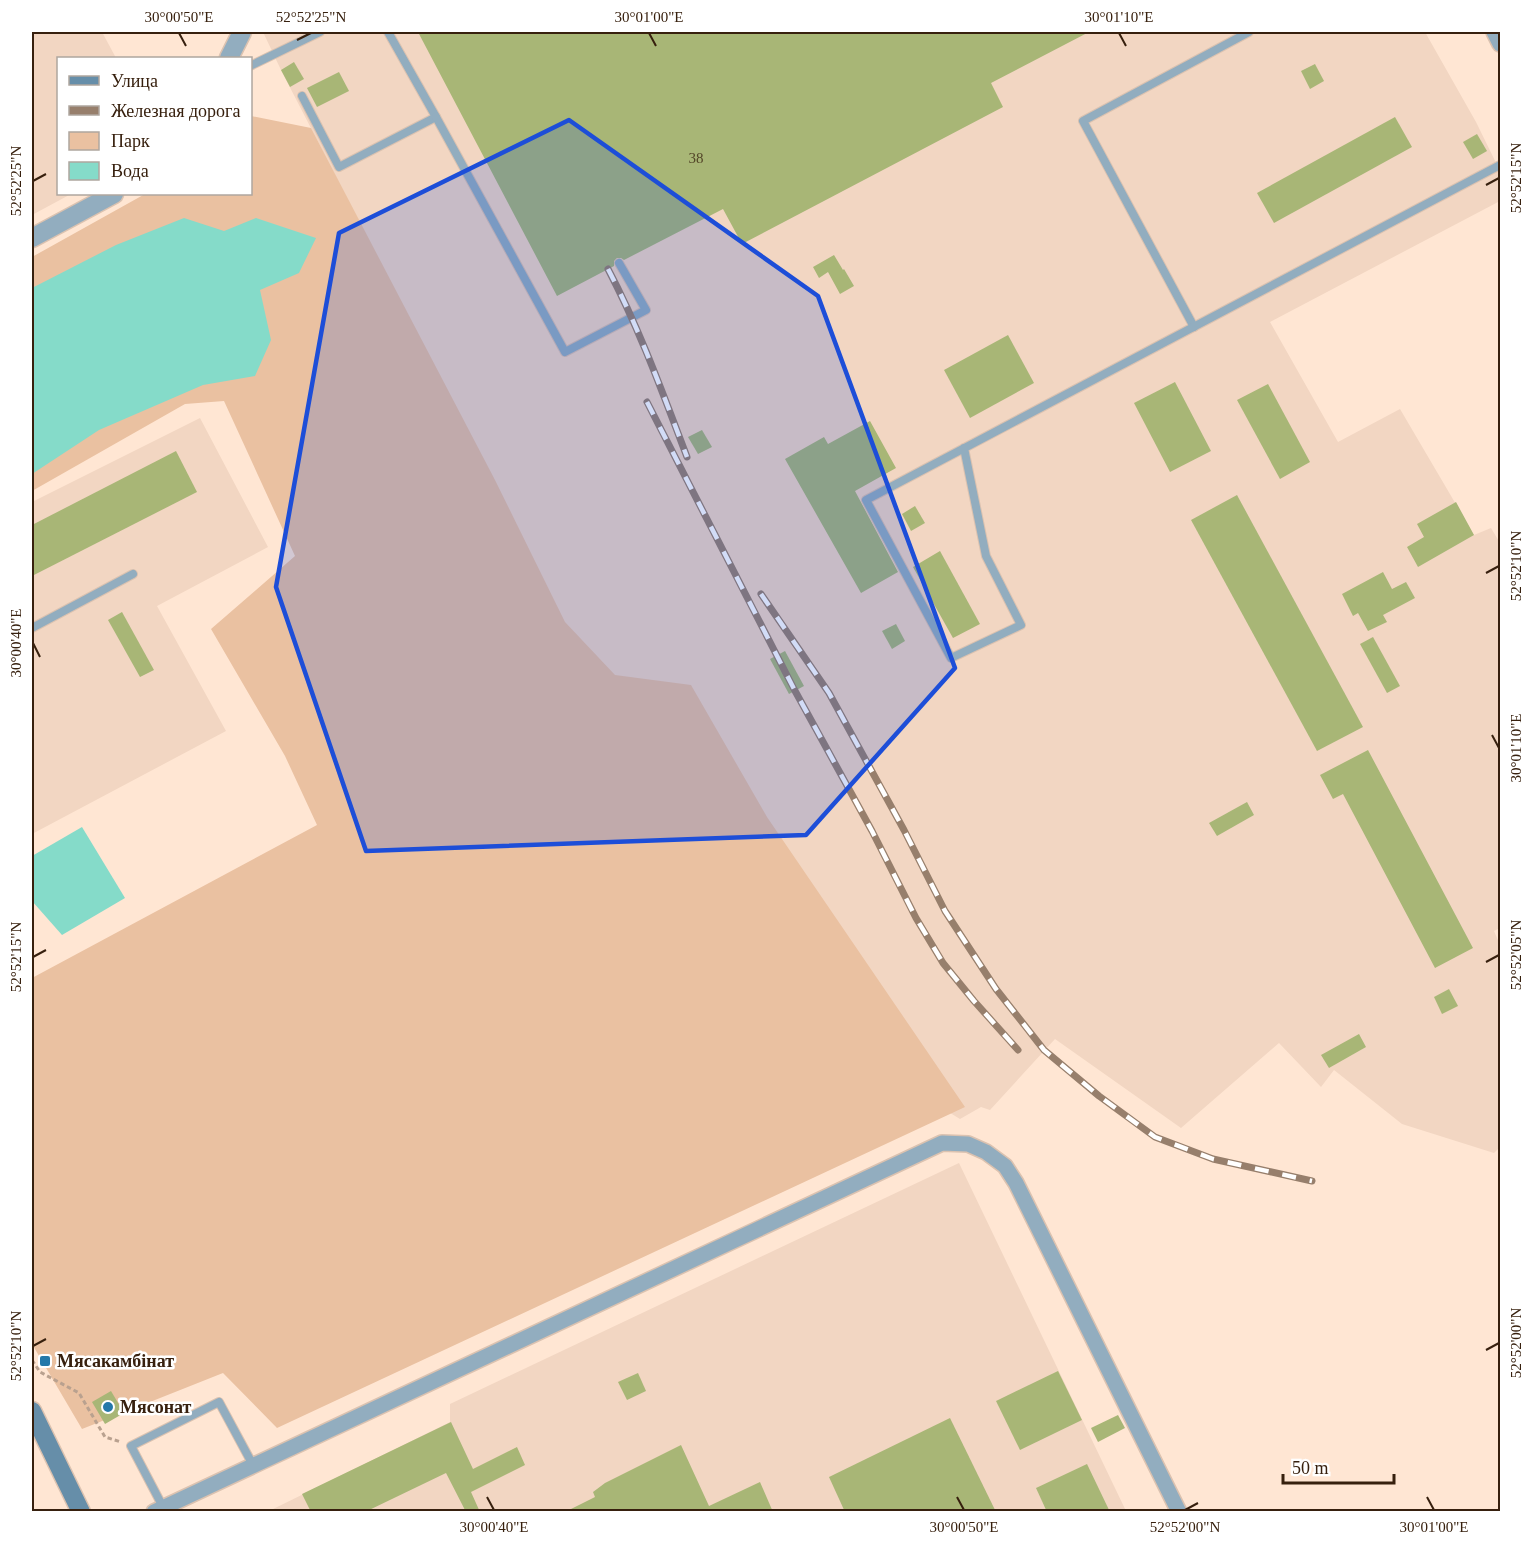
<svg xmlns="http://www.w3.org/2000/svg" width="1532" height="1543" viewBox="0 0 1532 1543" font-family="Georgia,serif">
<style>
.built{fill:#f2d6c2}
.green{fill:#eac1a1}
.water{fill:#85dbc9}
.building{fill:#a8b676}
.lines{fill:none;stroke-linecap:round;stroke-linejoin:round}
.service-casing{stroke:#dbc2b0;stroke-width:10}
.minor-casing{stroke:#dbc2b0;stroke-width:18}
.tertiary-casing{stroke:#dbc2b0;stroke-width:21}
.secondary-casing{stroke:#dbc2b0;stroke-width:21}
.path{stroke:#b9a18f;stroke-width:3;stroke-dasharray:4.5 3;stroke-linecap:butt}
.service{stroke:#92adbf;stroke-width:8}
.minor{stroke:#92adbf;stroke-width:15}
.tertiary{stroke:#92adbf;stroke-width:18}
.secondary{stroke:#668ea9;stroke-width:18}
.rail-casing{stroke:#977f6c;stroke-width:7}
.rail{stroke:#fff;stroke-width:4.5;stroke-dasharray:14;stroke-linecap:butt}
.marked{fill:#1d4ed8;fill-opacity:0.2;stroke:#1d4ed8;stroke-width:4.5;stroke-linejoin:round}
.ticks{fill:none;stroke:#37200e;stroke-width:2}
.poi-dot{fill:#2478a9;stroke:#fff;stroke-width:2}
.labels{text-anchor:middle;stroke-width:5;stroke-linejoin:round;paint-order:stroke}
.number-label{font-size:15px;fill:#534628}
.poi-label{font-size:18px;font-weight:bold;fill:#37200e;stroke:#fff;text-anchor:start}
.neatline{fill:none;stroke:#37200e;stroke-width:2}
.ticks-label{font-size:15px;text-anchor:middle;fill:#37200e}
</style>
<rect width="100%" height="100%" fill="#ffe6d3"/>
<!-- built -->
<g class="built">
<path d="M 32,32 L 102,32 L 116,58 L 58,58 L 58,194 L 71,194 L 32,215 Z"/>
<path d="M 263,32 L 1425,32 L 1476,122 L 1500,171 L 1500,201 L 1270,322 L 1338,442 L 1400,409 L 1474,535 L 1491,528 L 1500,543 L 1500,928 L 1494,931 L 1500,945 L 1500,1147 L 1494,1153 L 1402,1124 L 1334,1070 L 1321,1087 L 1279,1043 L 1181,1128 L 1055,1039 L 990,1110 L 981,1107 L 960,1119 L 942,1108 L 605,716 L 451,400 L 281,70 Z"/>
<path d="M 200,418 L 268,547 L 157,606 L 226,731 L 32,834 L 32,502 Z"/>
<path d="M 959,1163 L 1126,1511 L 267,1512 L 450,1422 L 450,1404 Z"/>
</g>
<!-- green -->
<path class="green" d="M 251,116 L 311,128 L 495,480 L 565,622 L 615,675 L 691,685 L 767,817 L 965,1107 L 277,1428 L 223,1373 L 82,1429 L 32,1344 L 32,978 L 317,825 L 285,756 L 211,629 L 295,556 L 224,401 L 185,404 L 32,491 L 32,257 L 145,194 L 250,194 Z"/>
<!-- water -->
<g class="water">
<path d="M 184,218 L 224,231 L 256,218 L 316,238 L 299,273 L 260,290 L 271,340 L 255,376 L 203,385 L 99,430 L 32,474 L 32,288 L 116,245 Z"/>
<path d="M 82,827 L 125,898 L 62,935 L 32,901 L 32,856 Z"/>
</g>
<!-- building -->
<g class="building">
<path d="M 418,32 L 1089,32 L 991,83 L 1003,107 L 742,244 L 723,209 L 624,260 L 621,258 L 617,258 L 614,261 L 614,266 L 557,296 Z"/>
<path d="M 294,62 L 304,79 L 290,87 L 281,70 Z"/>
<path d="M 1315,64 L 1324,81 L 1310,89 L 1301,71 Z"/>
<path d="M 339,72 L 349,91 L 317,107 L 307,88 Z"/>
<path d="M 1395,117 L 1412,147 L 1274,223 L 1257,193 Z"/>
<path d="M 1477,134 L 1487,151 L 1473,159 L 1463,142 Z"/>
<path d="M 834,255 L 843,270 L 844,269 L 854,286 L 840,294 L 828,272 L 819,278 L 813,267 Z"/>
<path d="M 1008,335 L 1034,383 L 970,418 L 944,370 Z"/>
<path d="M 1175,382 L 1211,451 L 1170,472 L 1134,403 Z"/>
<path d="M 1268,384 L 1310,462 L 1280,479 L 1237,400 Z"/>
<path d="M 870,421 L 896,468 L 855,491 L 898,572 L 861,593 L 785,459 L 824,437 L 828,444 Z"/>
<path d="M 702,430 L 712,447 L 698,454 L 688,437 Z"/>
<path d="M 176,451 L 197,492 L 32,576 L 32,525 Z"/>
<path d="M 1237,495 L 1363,727 L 1317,751 L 1191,520 Z"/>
<path d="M 1456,502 L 1474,535 L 1418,567 L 1407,547 L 1424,537 L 1417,524 Z"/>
<path d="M 915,506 L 925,523 L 911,531 L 902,514 Z"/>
<path d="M 940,551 L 980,624 L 953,638 L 913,567 Z"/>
<path d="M 1383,572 L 1392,589 L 1406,582 L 1415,598 L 1383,615 L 1387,622 L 1368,631 L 1358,613 L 1353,616 L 1342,594 Z"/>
<path d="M 122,612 L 154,670 L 140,677 L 108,620 Z"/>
<path d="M 896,624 L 905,641 L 892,649 L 882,631 Z"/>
<path d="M 1373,637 L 1400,686 L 1387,693 L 1360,644 Z"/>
<path d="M 785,651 L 804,686 L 789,694 L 770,659 Z"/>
<path d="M 1368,750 L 1473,948 L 1435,968 L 1343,794 L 1333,799 L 1320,775 Z"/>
<path d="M 1247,802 L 1254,815 L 1217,836 L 1209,823 Z"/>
<path d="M 1449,989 L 1458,1006 L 1442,1014 L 1434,997 Z"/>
<path d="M 1359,1034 L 1366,1047 L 1329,1068 L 1321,1055 Z"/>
<path d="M 1058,1371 L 1082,1420 L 1020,1450 L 996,1401 Z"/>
<path d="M 638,1373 L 646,1391 L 627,1400 L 618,1382 Z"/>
<path d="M 111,1391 L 124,1413 L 105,1424 L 92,1402 Z"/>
<path d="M 1118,1415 L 1125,1428 L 1098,1442 L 1091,1428 Z"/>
<path d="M 950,1418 L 996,1512 L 845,1512 L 829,1477 Z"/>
<path d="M 451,1422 L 473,1469 L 517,1447 L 525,1465 L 471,1492 L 480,1512 L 466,1512 L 446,1473 L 365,1512 L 311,1512 L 302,1494 Z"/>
<path d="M 681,1445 L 709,1506 L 760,1482 L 773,1512 L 565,1512 L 595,1497 L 593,1492 L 605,1483 Z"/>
<path d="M 1087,1464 L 1110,1512 L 1047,1512 L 1036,1488 Z"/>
</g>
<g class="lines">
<defs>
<g id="service">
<path d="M 250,66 L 320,32"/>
<path d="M 302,96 L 339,167 L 436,117 L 388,32"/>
<path d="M 436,117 L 565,352 L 646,310 L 619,263"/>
<path d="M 1194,327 L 1083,121 L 1249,32"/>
<path d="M 964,448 L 986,556 L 1021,625 L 951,658 L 866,500 L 1500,165"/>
<path d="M 32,628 L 133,574"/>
<path d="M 163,1507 L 131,1446 L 219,1402 L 253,1465"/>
</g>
<g id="minor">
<path d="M 1494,32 L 1500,44"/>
<path d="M 154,1512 L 942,1143 L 968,1144 L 986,1152 L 1005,1166 L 1016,1183 L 1179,1512"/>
</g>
<g id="tertiary">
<path d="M 229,58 L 242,32"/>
<path d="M 32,238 L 114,194"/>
</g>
<path id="secondary" d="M 32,1411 L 81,1512"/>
</defs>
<!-- service casing -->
<use href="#service" class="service-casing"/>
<!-- minor casing -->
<use href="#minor" class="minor-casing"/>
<!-- tertiary casing -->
<use href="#tertiary" class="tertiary-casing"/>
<!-- secondary casing -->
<use href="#secondary" class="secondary-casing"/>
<!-- path -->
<path class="path" d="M 32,1360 L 40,1372 L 79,1393 L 105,1437 L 121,1442"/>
<!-- service -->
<use href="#service" class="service"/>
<!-- minor -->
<use href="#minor" class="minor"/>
<!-- tertiary -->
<use href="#tertiary" class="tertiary"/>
<!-- secondary -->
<use href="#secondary" class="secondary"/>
<defs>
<g id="rail">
<path d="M 608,269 C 640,330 663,394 687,457"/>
<path d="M 647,402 L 794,689 L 872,831 L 916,918 L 943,963 L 974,1001 L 1018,1050"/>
<path d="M 761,594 L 829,693 L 904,830 L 945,911 L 996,989 L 1044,1050 L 1099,1096 L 1155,1137 L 1213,1159 L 1312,1181"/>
</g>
</defs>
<!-- rail casing -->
<use href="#rail" class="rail-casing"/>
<!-- rail -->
<use href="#rail" class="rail"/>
</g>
<!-- marked area -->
<path class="marked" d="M 569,120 L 818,296 L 955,668 L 806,835 L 366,851 L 276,587 L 339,233 Z"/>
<!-- ticks -->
<path class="ticks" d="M 179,33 L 186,46M 649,33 L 656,46M 1119,33 L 1126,46M 297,40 L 311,33M 33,181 L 46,174M 1486,185 L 1499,178M 1486,573 L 1499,566M 33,643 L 40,657M 1492,735 L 1499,748M 33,957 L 46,950M 1486,962 L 1499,955M 33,1346 L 46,1339M 1486,1350 L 1499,1343M 487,1497 L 494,1510M 957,1497 L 964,1510M 1427,1497 L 1434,1510M 1185,1510 L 1198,1503"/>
<!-- markers -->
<g class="poi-dot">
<rect x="39" y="1355" width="12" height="12" rx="3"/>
<circle cx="108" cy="1407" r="6"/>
</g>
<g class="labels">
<!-- number labels -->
<g class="number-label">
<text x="696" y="163">38</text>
</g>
<!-- poi labels -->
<g class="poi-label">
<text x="57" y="1367">Мясакамбінат</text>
<text x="120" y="1413">Мясонат</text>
</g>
</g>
<!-- border -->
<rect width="1532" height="1543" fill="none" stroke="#ffffff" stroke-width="66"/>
<!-- legend -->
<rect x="57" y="57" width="195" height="138" fill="#ffffff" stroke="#afa69f" stroke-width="1.5"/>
<rect x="69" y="76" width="30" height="9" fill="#668ea9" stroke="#afa69f" stroke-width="1.5"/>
<text x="111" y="87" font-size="18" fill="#37200e">Улица</text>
<rect x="69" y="106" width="30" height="9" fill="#977f6c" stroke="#afa69f" stroke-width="1.5"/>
<text x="111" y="117" font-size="18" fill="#37200e">Железная дорога</text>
<rect x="69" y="132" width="30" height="18" fill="#eac1a1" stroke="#afa69f" stroke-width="1.5"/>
<text x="111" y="147" font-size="18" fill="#37200e">Парк</text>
<rect x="69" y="162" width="30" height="18" fill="#85dbc9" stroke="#afa69f" stroke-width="1.5"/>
<text x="111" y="177" font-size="18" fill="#37200e">Вода</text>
<!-- scale -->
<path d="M1283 1474v9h111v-9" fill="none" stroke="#37200e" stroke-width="3"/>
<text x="1292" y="1474" font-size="18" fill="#37200e" stroke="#ffffff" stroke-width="4.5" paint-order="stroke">50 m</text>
<rect x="33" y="33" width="1466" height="1477" class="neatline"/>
<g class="ticks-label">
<text x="179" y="22">30°00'50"E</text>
<text x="311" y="22">52°52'25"N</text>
<text x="649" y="22">30°01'00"E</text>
<text x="1119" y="22">30°01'10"E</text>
<text transform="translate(1516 178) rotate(-90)" y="5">52°52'15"N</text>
<text transform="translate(16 181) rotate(-90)" y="5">52°52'25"N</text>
<text transform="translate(1516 566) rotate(-90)" y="5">52°52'10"N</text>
<text transform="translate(16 643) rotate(-90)" y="5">30°00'40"E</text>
<text transform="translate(1516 748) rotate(-90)" y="5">30°01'10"E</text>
<text transform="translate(1516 955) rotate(-90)" y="5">52°52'05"N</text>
<text transform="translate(16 957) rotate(-90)" y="5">52°52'15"N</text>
<text transform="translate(1516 1343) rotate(-90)" y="5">52°52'00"N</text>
<text transform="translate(16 1346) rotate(-90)" y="5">52°52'10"N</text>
<text x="494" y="1532">30°00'40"E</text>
<text x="964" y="1532">30°00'50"E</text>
<text x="1185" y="1532">52°52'00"N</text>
<text x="1434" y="1532">30°01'00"E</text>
</g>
</svg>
